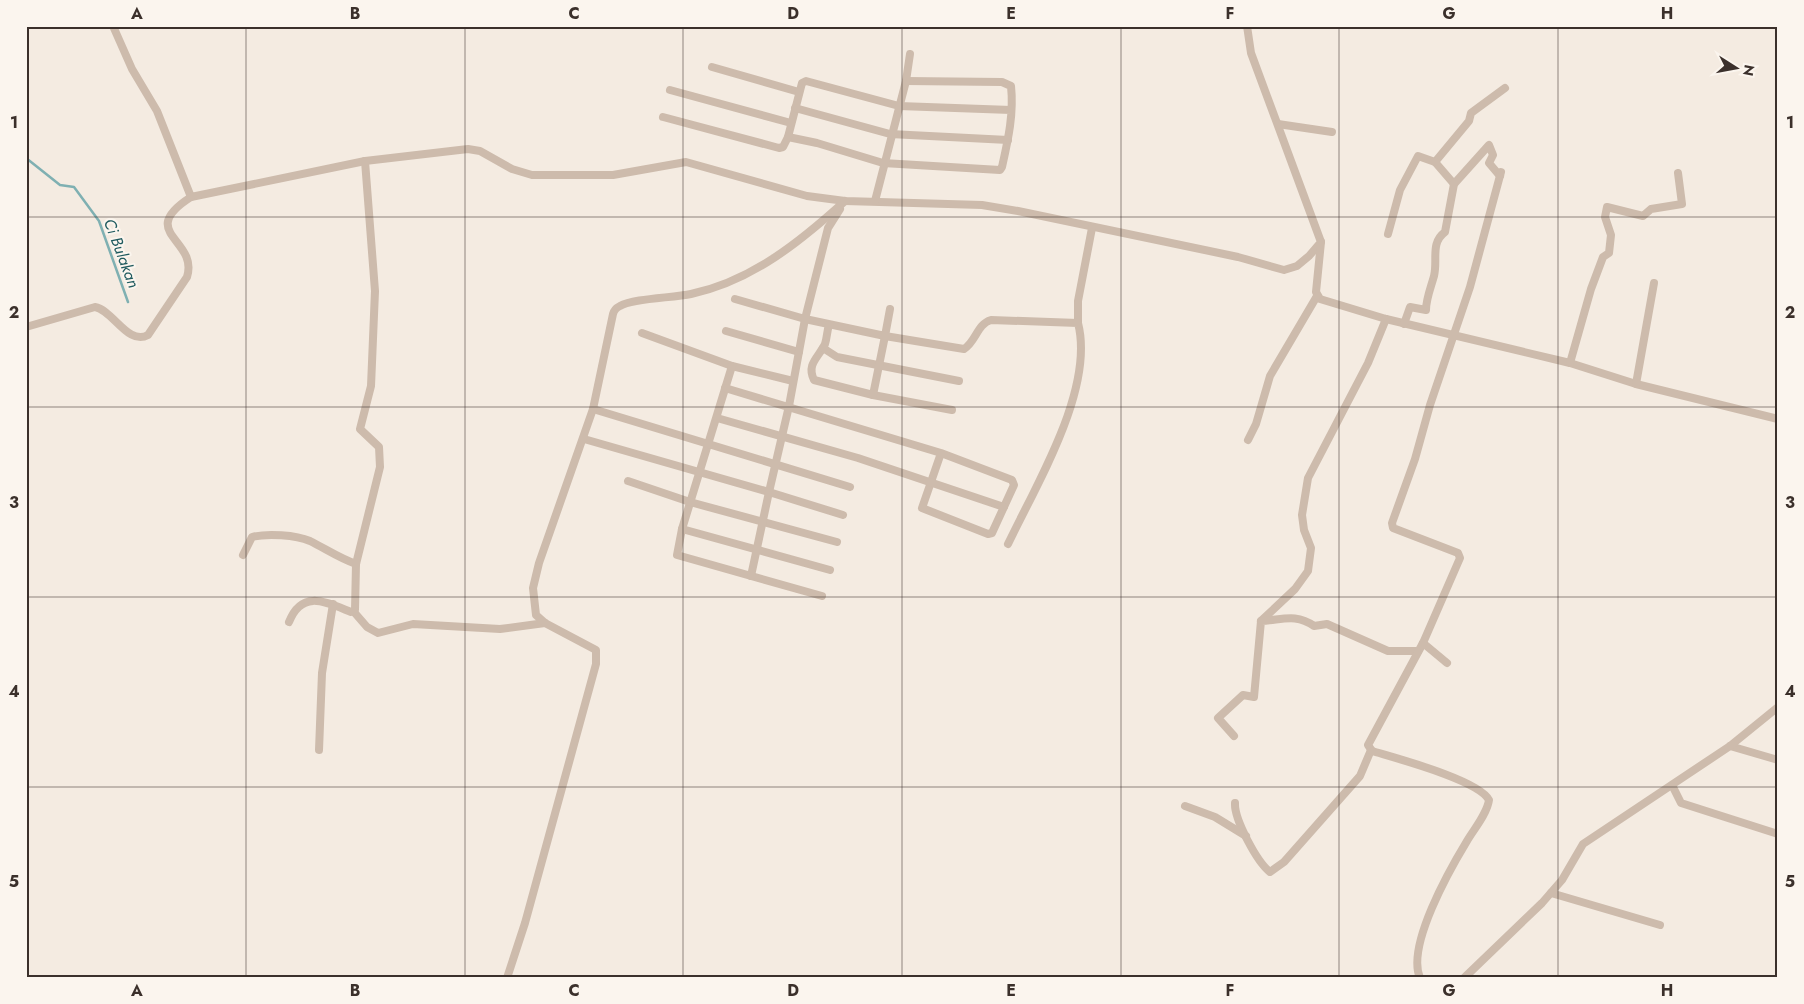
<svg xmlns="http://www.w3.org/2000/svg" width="1804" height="1004" viewBox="0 0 1804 1004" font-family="Jost,sans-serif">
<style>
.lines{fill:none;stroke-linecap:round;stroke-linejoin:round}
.stream{stroke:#7fb0b2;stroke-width:2.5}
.minor{stroke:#cdbbac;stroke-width:8}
.grid{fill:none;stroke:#3b302b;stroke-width:1;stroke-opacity:0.55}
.labels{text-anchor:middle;stroke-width:4;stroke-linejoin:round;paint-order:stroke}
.water-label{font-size:16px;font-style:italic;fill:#1f5a5e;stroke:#fbf5ee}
.neatline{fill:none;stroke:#3b302b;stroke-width:2}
.grid-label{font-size:16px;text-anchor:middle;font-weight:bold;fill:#3b302b}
</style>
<rect width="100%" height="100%" fill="#f4ebe1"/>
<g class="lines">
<!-- stream -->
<path class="stream" d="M 26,158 L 60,185 L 74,187 L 99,221 L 128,302"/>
<!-- minor -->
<g class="minor">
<path d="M 113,26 L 132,69 L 157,111 L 191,197 L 365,161 L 468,149 L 480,151 L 512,169 L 532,175 L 613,175 L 686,162 L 807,196 L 845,201 L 982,205 L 1018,211 L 1238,257 L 1284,270 L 1297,266 L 1309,256 L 1321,242 L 1251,53 L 1247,26"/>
<path d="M 712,67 L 799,92"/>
<path d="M 906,81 L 1002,82 L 1011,86 C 1014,114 1008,140 1002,167 L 1000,170 L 883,163 L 817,143 L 788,137 L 802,83 L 806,81 L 899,106 L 1011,110"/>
<path d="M 670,90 L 791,123"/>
<path d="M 795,108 L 890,134 L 1008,140"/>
<path d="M 663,117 L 779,148 L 783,147 L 788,137"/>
<path d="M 1278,124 L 1332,132"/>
<path d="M 1454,184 L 1435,162 L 1469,121 L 1471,113 L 1505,88"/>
<path d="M 875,201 L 906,81 L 910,54"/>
<path d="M 1388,234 L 1400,190 L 1418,156 L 1435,162"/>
<path d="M 1321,242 L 1316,292 L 1320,299 L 1386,319 L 1570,363 L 1636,384 L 1778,419"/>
<path d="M 735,299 L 805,319 L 885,336 L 890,309"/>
<path d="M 1078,323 L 1078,301 L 1092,228"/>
<path d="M 1404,324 L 1410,307 L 1426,310 C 1426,299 1431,287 1434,276 C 1438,260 1430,243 1445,232 L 1454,184 L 1489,145 L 1493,155 L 1489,163 L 1500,176"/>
<path d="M 829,325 C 827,331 827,338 825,344 C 819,357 806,364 814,380 L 873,395 L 952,410"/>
<path d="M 26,327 L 95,307 C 113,310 128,346 148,335 L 187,277 C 199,239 135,233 191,197"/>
<path d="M 726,331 L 799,352"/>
<path d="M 642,333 L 732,366 L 793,381"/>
<path d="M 823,348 L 837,357 L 959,381"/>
<path d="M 1570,363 L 1591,289 L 1603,257 L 1609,253 L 1611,235 L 1605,217 L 1607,207 L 1643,216 L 1651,209 L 1682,204 L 1678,173"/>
<path d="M 732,366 L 682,529 L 677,555 L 822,596"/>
<path d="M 1636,384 L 1654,283"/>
<path d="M 725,388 L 941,453 L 1012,480 L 1014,485 L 992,533 L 988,534 L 922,508 L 941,453"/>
<path d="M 873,395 L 885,336 L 964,349 C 976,342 977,324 991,320 L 1078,323 C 1095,389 1036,485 1008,544"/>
<path d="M 593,409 L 850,487"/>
<path d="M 717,418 L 858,458 L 1004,507"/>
<path d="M 584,439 L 769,492 L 789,406 L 805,319 L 828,228 L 840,209"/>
<path d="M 1248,440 L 1256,424 L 1270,376 L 1317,296"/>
<path d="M 628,481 L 690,502 L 837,542"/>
<path d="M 682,529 L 830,570"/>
<path d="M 243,555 L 252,537 C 267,533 296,535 310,541 C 326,549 339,558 356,564"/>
<path d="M 751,576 L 769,492 L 843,515"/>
<path d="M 354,612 L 367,627 L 378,633 L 413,624 L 500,629 L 545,623"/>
<path d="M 1261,621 L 1295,589 L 1308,571 L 1311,548 L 1304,530 L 1302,515 L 1308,478 L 1368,363 L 1386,319"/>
<path d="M 289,622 C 302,589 326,602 351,612 L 355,610 L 356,564 L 380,467 L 379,447 L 360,429 L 371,386 L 375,291 L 365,161"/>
<path d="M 1423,643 L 1447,663"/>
<path d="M 1234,736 L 1218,718 L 1243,695 L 1254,697 L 1261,621 C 1282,620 1296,613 1314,626 L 1327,624 L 1388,651 L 1418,651"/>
<path d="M 1730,746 L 1778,760"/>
<path d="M 319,750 L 322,673 L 333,604"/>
<path d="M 1672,785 L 1681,803 L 1778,834"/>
<path d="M 1235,803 C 1234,819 1257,862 1270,872 L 1284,862 L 1360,776 L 1371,750"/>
<path d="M 1185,806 L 1215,817 L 1246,836"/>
<path d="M 1551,893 L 1660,925"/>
<path d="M 507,978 L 525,923 L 596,664 L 596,650 L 545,623 L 536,615 L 533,588 L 539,563 L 593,409 L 613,314 C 614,310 616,308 620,306 C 634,298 673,298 691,294 C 752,281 801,241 845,201"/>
<path d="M 1420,978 C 1406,946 1450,869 1467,841 C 1474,829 1487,814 1489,800 C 1479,780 1395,758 1372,751 L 1368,745 L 1423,643 L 1460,558 L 1458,553 L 1393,528 L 1392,523 L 1415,459 L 1430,405 L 1470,287 L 1501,172"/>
<path d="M 1464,978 L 1542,903 L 1562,880 L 1583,844 L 1730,746 L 1778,707"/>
</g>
</g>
<!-- grid -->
<path class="grid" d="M 246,26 L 246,978M 465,26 L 465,978M 683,26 L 683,978M 902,26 L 902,978M 1121,26 L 1121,978M 1339,26 L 1339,978M 1558,26 L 1558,978M 26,217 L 1778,217M 26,407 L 1778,407M 26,597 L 1778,597M 26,787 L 1778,787"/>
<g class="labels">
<!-- water labels -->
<g class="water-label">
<text transform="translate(122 253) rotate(69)" y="6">Ci Bulakan</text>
</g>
</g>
<!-- border -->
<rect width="1804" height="1004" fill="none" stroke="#fbf5ee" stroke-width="55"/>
<!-- north arrow -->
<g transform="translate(1736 68) rotate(101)" stroke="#fbf5ee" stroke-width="4" paint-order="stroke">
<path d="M0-4L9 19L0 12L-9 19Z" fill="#3b302b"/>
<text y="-8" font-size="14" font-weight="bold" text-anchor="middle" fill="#3b302b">N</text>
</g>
<rect x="28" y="28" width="1748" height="948" class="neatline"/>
<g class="grid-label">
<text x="137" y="19">A</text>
<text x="355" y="19">B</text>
<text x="574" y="19">C</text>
<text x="793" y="19">D</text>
<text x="1011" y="19">E</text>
<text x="1230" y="19">F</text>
<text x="1449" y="19">G</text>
<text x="1667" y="19">H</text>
<text x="14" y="128">1</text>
<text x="1790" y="128">1</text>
<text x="14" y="318">2</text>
<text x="1790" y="318">2</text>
<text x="14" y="508">3</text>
<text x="1790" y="508">3</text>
<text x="14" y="697">4</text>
<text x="1790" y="697">4</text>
<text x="14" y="887">5</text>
<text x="1790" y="887">5</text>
<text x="137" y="996">A</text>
<text x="355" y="996">B</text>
<text x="574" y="996">C</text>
<text x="793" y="996">D</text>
<text x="1011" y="996">E</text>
<text x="1230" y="996">F</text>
<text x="1449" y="996">G</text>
<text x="1667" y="996">H</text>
</g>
</svg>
